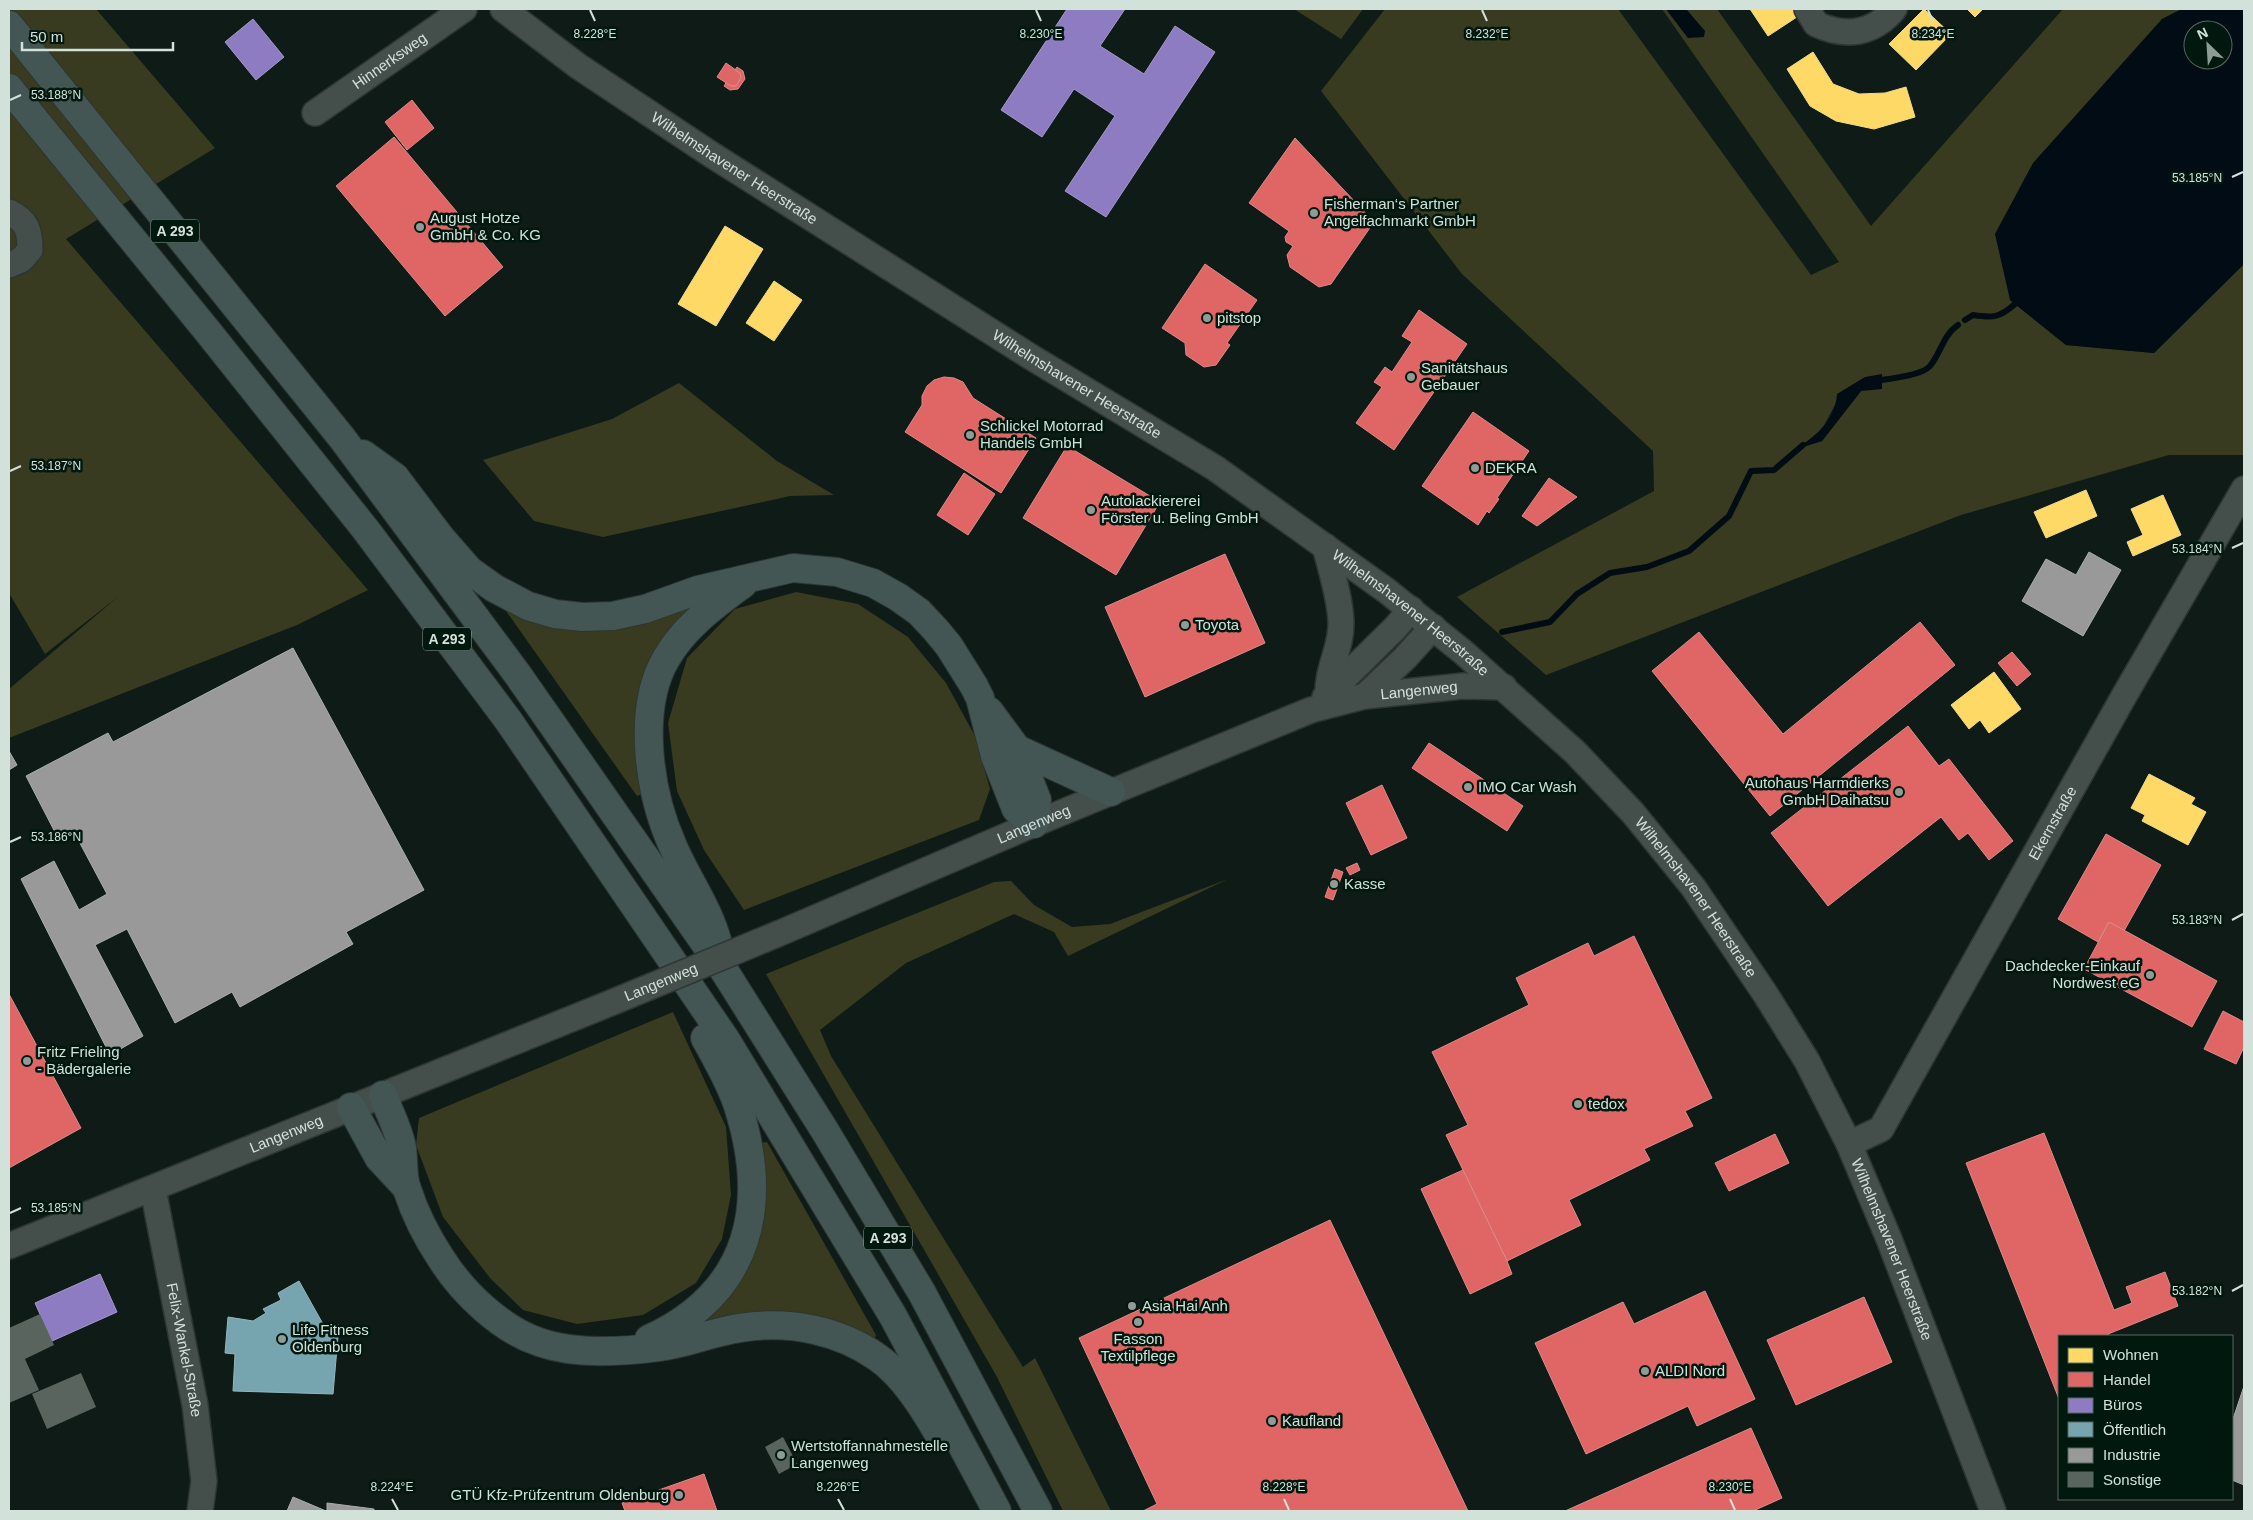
<svg xmlns="http://www.w3.org/2000/svg" width="2253" height="1520" viewBox="0 0 2253 1520" font-family="Helvetica,sans-serif">
<style>
.green{fill:#383b1f;fill-rule:evenodd}
.water{fill:#010c14;fill-rule:evenodd}
.homes{fill:#ffd966;stroke:#f2db89}
.shops{fill:#e06666;stroke:#dc8b89}
.offices{fill:#8e7cc3;stroke:#a39aca}
.public{fill:#76a5af;stroke:#92b7bc}
.industry{fill:#999;stroke:#aaafad}
.lines{fill:none;stroke-linecap:round;stroke-linejoin:round}
.stream{stroke:#010c14;stroke-width:6}
.building{fill:#5a645e}
.minor-casing{stroke:#2d3632;stroke-width:28}
.highway-casing{stroke:#2d3632;stroke-width:30}
.minor{stroke:#444e4a;stroke-width:25}
.highway{stroke:#435653;stroke-width:28}
.minor-bridge-casing{stroke:#2d3632;stroke-width:28;stroke-linecap:butt}
.minor-bridge{stroke:#444e4a;stroke-width:25}
.ticks{fill:none;stroke:#d3e1db;stroke-width:2}
.poi-dot{fill:#8e9c96;stroke:#01180f;stroke-width:2}
.labels{text-anchor:middle;stroke-width:5;stroke-linejoin:round;paint-order:stroke}
.shield{fill:#01180f;stroke:#94a59e;stroke-width:1}
.shield-label{font-size:14px;font-weight:bold;fill:#d3e1db}
.street-label{font-size:15px;fill:#d3e1db;stroke:#01180f}
.poi-label{font-size:15px;fill:#d3e1db;stroke:#01180f;text-anchor:start}
.ticks-label{font-size:12px;text-anchor:middle;fill:#d3e1db;stroke:#01180f;stroke-width:5;stroke-linejoin:round;paint-order:stroke}
</style>
<rect width="100%" height="100%" fill="#0e1b17"/>
<!-- green -->
<g class="green">
<path d="M 9,9 L 96,9 L 215,148 L 66,239 L 368,590 L 297,625 L 9,738 L 9,689 L 119,596 L 45,654 L 9,593 Z"/>
<path d="M 1294,9 L 1363,9 L 1341,39 Z"/>
<path d="M 1385,9 L 1618,9 L 1811,275 L 1839,262 L 1662,9 L 1666,9 L 1688,38 L 1705,32 L 1686,9 L 1717,9 L 1871,226 L 2063,9 L 2182,9 L 2162,19 L 2010,300 L 2066,345 L 2154,353 L 2244,264 L 2244,455 L 2169,455 L 1961,515 L 1546,675 L 1457,597 L 1654,491 L 1653,451 L 1462,274 L 1321,91 ZM 1882,375 L 1861,391 L 1822,441 L 1798,448 L 1821,431 L 1836,403 Z"/>
<path d="M 679,383 L 777,461 L 834,495 L 790,496 L 603,537 L 534,521 L 483,460 L 612,419 Z"/>
<path d="M 796,592 L 858,604 L 908,637 L 946,683 L 975,736 L 990,789 L 979,820 L 744,910 L 704,850 L 677,791 L 668,723 L 687,658 L 735,609 Z"/>
<path d="M 687,605 L 689,609 L 664,639 L 636,740 L 642,794 L 637,796 L 506,611 L 508,608 C 524,616 541,625 558,628 C 597,636 650,615 687,605 Z"/>
<path d="M 1228,879 L 1068,956 L 1054,932 L 1014,914 L 906,963 L 820,1030 L 831,1056 L 1023,1367 L 1035,1358 L 1111,1511 L 1063,1511 L 997,1377 L 766,974 L 994,882 L 1011,881 L 1034,905 L 1072,927 L 1110,924 Z"/>
<path d="M 673,1012 L 726,1127 L 731,1195 L 722,1239 L 696,1283 L 643,1315 L 577,1324 L 523,1310 L 490,1278 L 443,1217 L 416,1145 L 419,1118 Z"/>
<path d="M 767,1142 L 876,1335 L 872,1345 L 690,1332 L 734,1284 L 759,1143 Z"/>
</g>
<!-- water -->
<g class="water">
<path d="M 1666,9 L 1686,9 L 1705,31 L 1704,37 L 1688,38 Z"/>
<path d="M 2182,9 L 2244,9 L 2244,264 L 2154,353 L 2066,345 L 2010,300 L 1995,234 L 2033,163 L 2162,19 ZM 2193,30 L 2223,30 L 2223,60 L 2193,60 Z"/>
<path d="M 1882,374 L 1882,389 L 1861,391 L 1822,441 L 1797,449 C 1817,434 1835,421 1837,394 L 1865,377 Z"/>
</g>
<!-- homes -->
<g class="homes">
<path d="M 1750,9 L 1796,9 L 1800,15 L 1768,36 Z"/>
<path d="M 1924,9 L 1951,34 L 1916,70 L 1889,44 Z"/>
<path d="M 1967,9 L 1983,9 L 1975,17 Z"/>
<path d="M 1813,52 L 1833,84 L 1859,94 L 1885,93 L 1906,87 L 1915,117 L 1874,129 L 1836,121 L 1810,106 L 1787,69 Z"/>
<path d="M 725,226 L 763,249 L 716,326 L 678,304 Z"/>
<path d="M 774,281 L 802,300 L 774,341 L 746,323 Z"/>
<path d="M 2086,490 L 2097,516 L 2046,538 L 2034,512 Z"/>
<path d="M 2163,495 L 2181,535 L 2133,556 L 2127,542 L 2143,535 L 2131,509 Z"/>
<path d="M 1994,672 L 2021,709 L 1989,733 L 1980,720 L 1969,729 L 1951,705 Z"/>
<path d="M 2149,774 L 2195,798 L 2191,804 L 2206,812 L 2188,845 L 2142,821 L 2145,815 L 2131,808 Z"/>
</g>
<!-- shops -->
<g class="shops">
<path d="M 726,63 L 740,73 L 741,78 L 736,86 L 731,86 L 717,77 Z"/>
<path d="M 737,67 L 743,71 L 745,79 L 738,89 L 730,90 L 724,86 L 726,83 L 731,86 L 736,86 L 741,78 L 740,73 L 735,70 Z"/>
<path d="M 412,100 L 434,128 L 407,150 L 385,122 Z"/>
<path d="M 394,137 L 503,267 L 445,316 L 336,186 Z"/>
<path d="M 1295,138 L 1374,222 L 1331,284 L 1319,287 L 1290,267 L 1287,255 L 1293,246 L 1286,242 L 1285,237 L 1289,231 L 1249,203 Z"/>
<path d="M 1205,264 L 1257,300 L 1227,343 L 1230,345 L 1216,365 L 1204,367 L 1186,355 L 1185,343 L 1162,328 Z"/>
<path d="M 1419,310 L 1467,344 L 1394,450 L 1356,423 L 1382,387 L 1374,382 L 1385,367 L 1392,372 L 1412,342 L 1402,336 Z"/>
<path d="M 944,377 L 954,378 L 963,382 L 973,398 L 1036,438 L 1001,493 L 905,432 L 922,405 L 922,396 L 927,386 L 934,380 Z"/>
<path d="M 1473,412 L 1529,451 L 1497,498 L 1499,499 L 1489,513 L 1487,511 L 1478,525 L 1422,486 Z"/>
<path d="M 1067,446 L 1160,502 L 1116,575 L 1023,518 Z"/>
<path d="M 964,473 L 995,494 L 968,535 L 937,515 Z"/>
<path d="M 1549,478 L 1577,497 L 1537,526 L 1522,516 Z"/>
<path d="M 1225,554 L 1265,643 L 1145,697 L 1105,607 Z"/>
<path d="M 1920,622 L 1955,665 L 1770,816 L 1652,671 L 1699,632 L 1783,734 Z"/>
<path d="M 2012,652 L 2031,674 L 2017,686 L 1998,663 Z"/>
<path d="M 1908,726 L 1939,766 L 1949,759 L 2013,841 L 1989,860 L 1968,833 L 1959,840 L 1941,817 L 1828,906 L 1771,833 Z"/>
<path d="M 1429,743 L 1523,806 L 1507,831 L 1412,768 Z"/>
<path d="M 1382,785 L 1407,838 L 1371,855 L 1346,803 Z"/>
<path d="M 2106,834 L 2161,865 L 2124,931 L 2109,922 L 2098,942 L 2058,919 Z"/>
<path d="M 1357,863 L 1360,870 L 1350,875 L 1346,868 Z"/>
<path d="M 1335,869 L 1343,872 L 1333,900 L 1325,897 Z"/>
<path d="M 2109,922 L 2217,981 L 2192,1027 L 2084,969 Z"/>
<path d="M 1634,936 L 1712,1098 L 1685,1111 L 1693,1126 L 1644,1149 L 1650,1160 L 1569,1200 L 1581,1225 L 1507,1261 L 1446,1135 L 1468,1125 L 1432,1052 L 1529,1005 L 1516,978 L 1588,943 L 1594,956 Z"/>
<path d="M 9,994 L 81,1128 L 9,1168 Z"/>
<path d="M 2223,1011 L 2244,1022 L 2244,1047 L 2236,1064 L 2204,1049 Z"/>
<path d="M 2044,1133 L 2114,1310 L 2132,1303 L 2126,1287 L 2165,1272 L 2178,1306 L 2108,1334 L 2109,1336 L 2059,1336 L 2059,1399 L 1966,1163 Z"/>
<path d="M 1775,1134 L 1789,1163 L 1729,1191 L 1715,1163 Z"/>
<path d="M 1463,1170 L 1507,1261 L 1512,1274 L 1470,1294 L 1421,1189 Z"/>
<path d="M 1330,1220 L 1468,1511 L 1143,1511 L 1157,1504 L 1079,1338 Z"/>
<path d="M 1705,1291 L 1755,1399 L 1697,1426 L 1688,1406 L 1586,1454 L 1535,1343 L 1623,1302 L 1634,1324 Z"/>
<path d="M 1864,1297 L 1892,1362 L 1796,1405 L 1767,1340 Z"/>
<path d="M 1751,1428 L 1782,1498 L 1753,1511 L 1565,1511 Z"/>
<path d="M 704,1474 L 717,1511 L 625,1511 L 622,1503 Z"/>
</g>
<!-- offices -->
<g class="offices">
<path d="M 1067,9 L 1125,9 L 1100,46 L 1144,74 L 1175,26 L 1215,52 L 1106,217 L 1065,191 L 1115,116 L 1074,89 L 1042,137 L 1001,110 Z"/>
<path d="M 253,19 L 284,57 L 256,80 L 225,42 Z"/>
<path d="M 100,1274 L 117,1312 L 52,1341 L 35,1303 Z"/>
</g>
<!-- public -->
<path class="public" d="M 299,1281 L 323,1324 L 339,1325 L 333,1394 L 233,1391 L 235,1354 L 225,1353 L 228,1317 L 253,1321 L 266,1313 L 263,1309 L 281,1300 L 278,1293 Z"/>
<!-- industry -->
<g class="industry">
<path d="M 2089,552 L 2121,570 L 2083,636 L 2022,601 L 2046,559 L 2076,575 Z"/>
<path d="M 293,648 L 424,890 L 346,932 L 353,944 L 240,1007 L 232,992 L 175,1023 L 127,929 L 95,945 L 143,1036 L 110,1055 L 21,879 L 54,861 L 79,910 L 107,894 L 74,832 L 59,840 L 26,776 L 108,733 L 113,742 Z"/>
<path d="M 9,751 L 17,765 L 9,770 Z"/>
<path d="M 2244,1386 L 2244,1485 L 2232,1480 L 2232,1422 Z"/>
<path d="M 293,1497 L 326,1511 L 287,1511 Z"/>
<path d="M 327,1503 L 374,1509 L 374,1511 L 327,1511 Z"/>
</g>
<g class="lines">
<!-- stream -->
<g class="stream">
<path d="M 1965,320 L 1973,315 C 1993,318 1999,318 2015,304"/>
<path d="M 1874,381 C 1887,379 1922,376 1930,366 C 1941,353 1943,335 1958,325"/>
<path d="M 1502,632 L 1550,622 L 1577,594 L 1610,573 L 1647,567 L 1689,551 L 1729,516 L 1751,471 L 1774,470 L 1803,445"/>
</g>
</g>
<!-- building -->
<g class="building">
<path d="M 40,1314 L 54,1345 L 25,1359 L 39,1390 L 9,1403 L 9,1328 Z"/>
<path d="M 81,1373 L 96,1407 L 47,1429 L 32,1394 Z"/>
<path d="M 783,1437 L 797,1464 L 779,1474 L 765,1447 Z"/>
</g>
<g class="lines">
<defs>
<g id="minor">
<path id="s1" d="M 503,9 L 578,66 L 712,155 L 1031,357 L 1215,468 L 1387,591 L 1463,652 L 1575,752 L 1633,813 L 1693,887 L 1766,995 L 1807,1061 L 1849,1144 L 1889,1239 L 1993,1511"/>
<path d="M 1807,9 L 1816,24 C 1846,38 1873,34 1894,9"/>
<path id="s2" d="M 315,113 L 464,9"/>
<path d="M 9,212 C 27,221 30,230 30,250 L 21,260 L 9,265"/>
<path d="M 1325,546 C 1331,570 1340,597 1341,622 C 1342,647 1327,669 1328,693"/>
<path d="M 1365,696 L 1405,658 L 1433,627"/>
<path d="M 1325,697 L 1396,627 L 1411,609"/>
<path id="s3" d="M 780,933 L 1034,824 L 1311,710 L 1365,696 L 1463,686 L 1504,687"/>
<path id="s4" d="M 1849,1144 L 1881,1129 L 2124,696 L 2244,489"/>
<path id="s5" d="M 153,1189 L 195,1405 L 204,1481 L 200,1511"/>
<path id="s6" d="M 9,1246 L 613,1002"/>
</g>
<g id="highway">
<path d="M 9,25 L 342,438 L 518,675 L 725,972 L 825,1131 L 922,1293 L 1038,1511"/>
<path d="M 9,88 L 209,333 L 366,530 L 508,720 L 726,1040 L 893,1316 L 997,1511"/>
<path d="M 363,454 L 395,477 L 441,538 L 469,570 L 494,588 L 528,606 L 555,614 L 582,617 L 613,616 L 645,609 L 698,590 L 793,568 L 837,572 L 873,583 L 898,597 L 919,612 L 935,629 L 949,646 L 974,686 L 980,698 L 995,756 L 1016,809 L 1034,824"/>
<path d="M 989,711 L 1017,749 L 1037,800 L 1034,824"/>
<path d="M 1017,749 L 1111,792"/>
<path d="M 718,944 C 709,908 686,878 672,844 C 649,792 636,708 667,657 C 685,626 715,605 743,584"/>
<path d="M 383,1095 C 389,1112 399,1130 402,1148 C 404,1161 402,1177 407,1189 C 415,1214 428,1239 442,1260 C 463,1293 502,1330 539,1342 C 576,1355 621,1352 659,1347 C 689,1343 717,1330 747,1327 C 792,1321 840,1331 877,1357 C 903,1375 923,1407 938,1433"/>
<path d="M 351,1107 L 379,1158 L 406,1187"/>
<path d="M 649,1339 C 752,1292 770,1203 737,1103 C 729,1080 716,1058 705,1038"/>
</g>
</defs>
<!-- minor casing -->
<use href="#minor" class="minor-casing"/>
<!-- highway casing -->
<use href="#highway" class="highway-casing"/>
<!-- minor -->
<use href="#minor" class="minor"/>
<!-- highway -->
<use href="#highway" class="highway"/>
<defs>
<g id="minor-bridge">
<path id="s7" d="M 613,1002 L 780,933"/>
</g>
</defs>
<!-- minor-bridge casing -->
<use href="#minor-bridge" class="minor-bridge-casing"/>
<!-- minor-bridge -->
<use href="#minor-bridge" class="minor-bridge"/>
</g>
<!-- ticks -->
<path class="ticks" d="M 590,10 L 595,21M 1036,10 L 1041,21M 1482,10 L 1487,21M 1928,10 L 1933,21M 10,100 L 21,95M 2232,177 L 2243,172M 10,471 L 21,466M 2232,548 L 2243,543M 10,842 L 21,837M 2232,920 L 2243,914M 10,1213 L 21,1208M 2232,1291 L 2243,1285M 392,1499 L 398,1510M 838,1499 L 844,1510M 1284,1499 L 1289,1510M 1730,1499 L 1735,1510"/>
<!-- markers -->
<g class="poi-dot">
<circle cx="1314" cy="213" r="5"/>
<circle cx="420" cy="227" r="5"/>
<circle cx="1207" cy="318" r="5"/>
<circle cx="1411" cy="377" r="5"/>
<circle cx="970" cy="435" r="5"/>
<circle cx="1475" cy="468" r="5"/>
<circle cx="1091" cy="510" r="5"/>
<circle cx="1185" cy="625" r="5"/>
<circle cx="1468" cy="787" r="5"/>
<circle cx="1899" cy="792" r="5"/>
<circle cx="1334" cy="884" r="5"/>
<circle cx="2150" cy="975" r="5"/>
<circle cx="27" cy="1061" r="5"/>
<circle cx="1578" cy="1104" r="5"/>
<circle cx="1132" cy="1306" r="5"/>
<circle cx="1138" cy="1322" r="5"/>
<circle cx="282" cy="1339" r="5"/>
<circle cx="1645" cy="1371" r="5"/>
<circle cx="1272" cy="1421" r="5"/>
<circle cx="781" cy="1455" r="5"/>
<circle cx="679" cy="1495" r="5"/>
</g>
<g class="labels">
<!-- shield labels -->
<g class="shield">
<rect x="151" y="219.5" width="48" height="23" rx="4"/>
<rect x="423" y="627.5" width="48" height="23" rx="4"/>
<rect x="864" y="1226.5" width="48" height="23" rx="4"/>
</g>
<g class="shield-label">
<text x="175" y="236">A 293</text>
<text x="447" y="644">A 293</text>
<text x="888" y="1243">A 293</text>
</g>
<!-- street labels -->
<g class="street-label">
<text dy="5" stroke="none"><textPath href="#s2" startOffset="91">Hinnerksweg</textPath></text>
<text dy="5" stroke="none"><textPath href="#s1" startOffset="281">Wilhelmshavener Heerstraße</textPath></text>
<text dy="5" stroke="none"><textPath href="#s1" startOffset="686">Wilhelmshavener Heerstraße</textPath></text>
<text dy="5" stroke="none"><textPath href="#s1" startOffset="1091">Wilhelmshavener Heerstraße</textPath></text>
<text dy="5" stroke="none"><textPath href="#s3" startOffset="686">Langenweg</textPath></text>
<text dy="5" stroke="none"><textPath href="#s4" startOffset="386">Ekernstraße</textPath></text>
<text dy="5" stroke="none"><textPath href="#s3" startOffset="276">Langenweg</textPath></text>
<text dy="5" stroke="none"><textPath href="#s1" startOffset="1496">Wilhelmshavener Heerstraße</textPath></text>
<text dy="5" stroke="none"><textPath href="#s7" startOffset="52">Langenweg</textPath></text>
<text dy="5" stroke="none"><textPath href="#s6" startOffset="299">Langenweg</textPath></text>
<text dy="5" stroke="none"><textPath href="#s1" startOffset="1901">Wilhelmshavener Heerstraße</textPath></text>
<text dy="5" stroke="none"><textPath href="#s5" startOffset="164">Felix-Wankel-Straße</textPath></text>
</g>
<!-- poi labels -->
<g class="poi-label">
<text x="1324" y="209">Fisherman‘s Partner<tspan x="1324" dy="17">Angelfachmarkt GmbH</tspan></text>
<text x="430" y="223">August Hotze<tspan x="430" dy="17">GmbH &amp; Co. KG</tspan></text>
<text x="1217" y="323">pitstop</text>
<text x="1421" y="373">Sanitätshaus<tspan x="1421" dy="17">Gebauer</tspan></text>
<text x="980" y="431">Schlickel Motorrad<tspan x="980" dy="17">Handels GmbH</tspan></text>
<text x="1485" y="473">DEKRA</text>
<text x="1101" y="506">Autolackiererei<tspan x="1101" dy="17">Förster u. Beling GmbH</tspan></text>
<text x="1195" y="630">Toyota</text>
<text x="1889" y="788" text-anchor="end">Autohaus Harmdierks<tspan x="1889" dy="17">GmbH Daihatsu</tspan></text>
<text x="1478" y="792">IMO Car Wash</text>
<text x="1344" y="889">Kasse</text>
<text x="2140" y="971" text-anchor="end">Dachdecker-Einkauf<tspan x="2140" dy="17">Nordwest eG</tspan></text>
<text x="37" y="1057">Fritz Frieling<tspan x="37" dy="17">- Bädergalerie</tspan></text>
<text x="1588" y="1109">tedox</text>
<text x="1142" y="1311">Asia Hai Anh</text>
<text x="292" y="1335">Life Fitness<tspan x="292" dy="17">Oldenburg</tspan></text>
<text x="1138" y="1344" text-anchor="middle">Fasson<tspan x="1138" dy="17">Textilpflege</tspan></text>
<text x="1655" y="1376">ALDI Nord</text>
<text x="1282" y="1426">Kaufland</text>
<text x="791" y="1451">Wertstoffannahmestelle<tspan x="791" dy="17">Langenweg</tspan></text>
<text x="669" y="1500" text-anchor="end">GTÜ Kfz-Prüfzentrum Oldenburg</text>
</g>
</g>
<g class="ticks-label">
<text x="595" y="38">8.228°E</text>
<text x="1041" y="38">8.230°E</text>
<text x="1487" y="38">8.232°E</text>
<text x="1933" y="38">8.234°E</text>
<text x="56" y="99">53.188°N</text>
<text x="2197" y="182">53.185°N</text>
<text x="56" y="470">53.187°N</text>
<text x="2197" y="553">53.184°N</text>
<text x="56" y="841">53.186°N</text>
<text x="2197" y="924">53.183°N</text>
<text x="56" y="1212">53.185°N</text>
<text x="2197" y="1295">53.182°N</text>
<text x="392" y="1491">8.224°E</text>
<text x="838" y="1491">8.226°E</text>
<text x="1284" y="1491">8.228°E</text>
<text x="1730" y="1491">8.230°E</text>
</g>
<!-- border -->
<rect width="2253" height="1520" fill="none" stroke="#d3e1db" stroke-width="20"/>
<!-- legend -->
<rect x="2058" y="1335" width="175" height="165" fill="#01180f" stroke="#556861"/>
<rect x="2068" y="1348" width="25" height="15" fill="#ffd966" stroke="#556861"/>
<text x="2103" y="1360" font-size="15" fill="#d3e1db">Wohnen</text>
<rect x="2068" y="1372" width="25" height="15" fill="#e06666" stroke="#556861"/>
<text x="2103" y="1385" font-size="15" fill="#d3e1db">Handel</text>
<rect x="2068" y="1398" width="25" height="15" fill="#8e7cc3" stroke="#556861"/>
<text x="2103" y="1410" font-size="15" fill="#d3e1db">Büros</text>
<rect x="2068" y="1422" width="25" height="15" fill="#76a5af" stroke="#556861"/>
<text x="2103" y="1435" font-size="15" fill="#d3e1db">Öffentlich</text>
<rect x="2068" y="1448" width="25" height="15" fill="#999999" stroke="#556861"/>
<text x="2103" y="1460" font-size="15" fill="#d3e1db">Industrie</text>
<rect x="2068" y="1472" width="25" height="15" fill="#5a645e" stroke="#556861"/>
<text x="2103" y="1485" font-size="15" fill="#d3e1db">Sonstige</text>
<!-- north arrow -->
<g transform="translate(2208 45) rotate(335)"><circle r="24" fill="#01180f" stroke="#556861"/>
<path d="M0-4L9 19L0 12L-9 19Z" fill="#8e9c96"/>
<text y="-8" font-size="14" font-weight="bold" text-anchor="middle" fill="#d3e1db">N</text>
</g>
<!-- scale -->
<path d="M22 42v8h151v-8" fill="none" stroke="#d3e1db" stroke-width="2.5"/>
<text x="30" y="42" font-size="15" fill="#d3e1db" stroke="#01180f" stroke-width="4" paint-order="stroke">50 m</text>
</svg>
